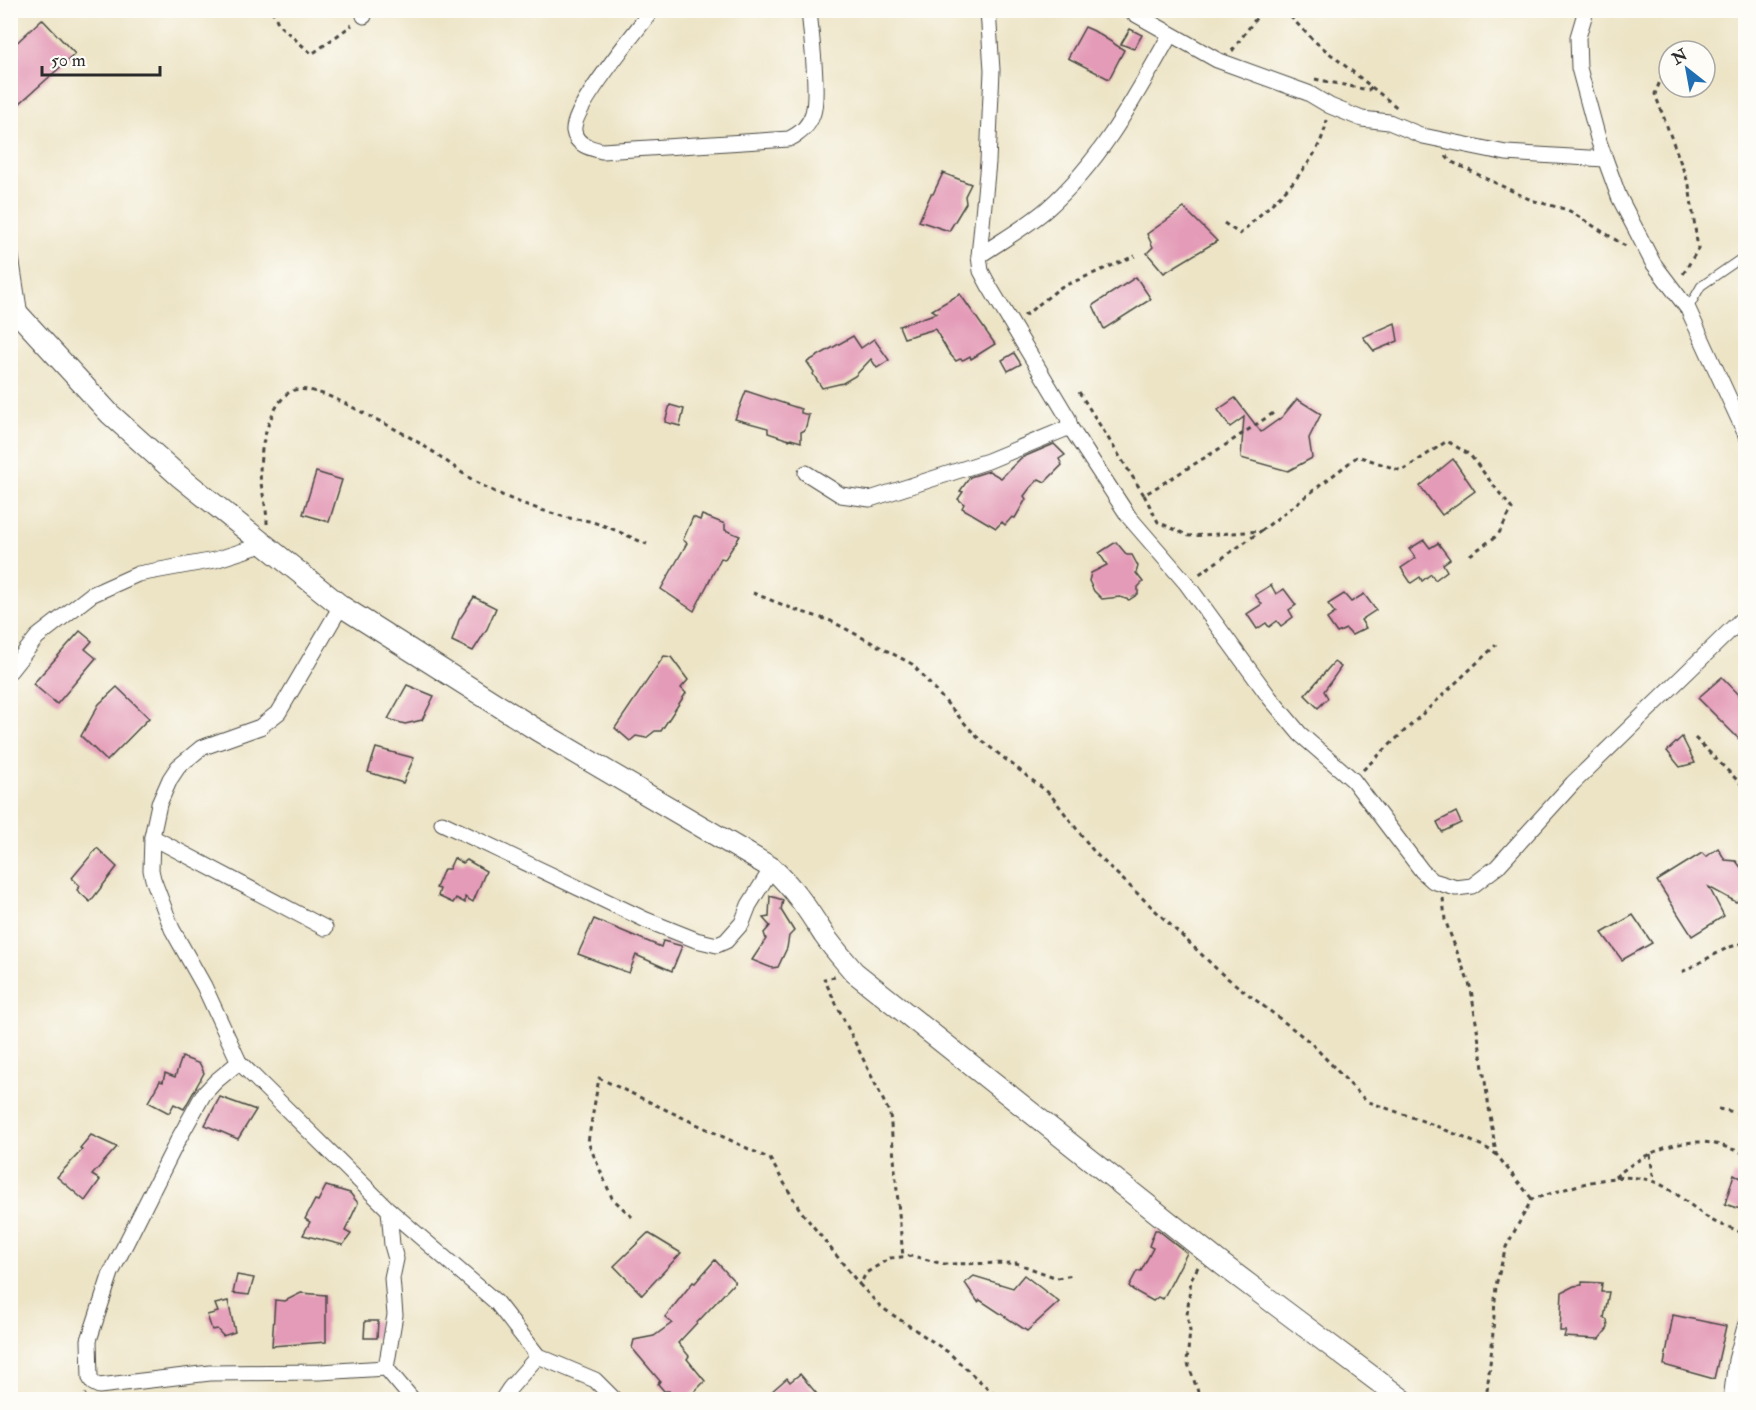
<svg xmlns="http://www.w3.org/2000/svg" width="1756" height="1410" viewBox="0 0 1756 1410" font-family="'IM FELL Double Pica',serif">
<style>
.building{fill:#e49bb7}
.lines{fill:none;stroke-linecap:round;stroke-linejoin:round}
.lane-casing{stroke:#484742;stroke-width:10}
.street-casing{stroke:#484742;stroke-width:17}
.secondary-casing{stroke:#484742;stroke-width:23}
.path{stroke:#484742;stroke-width:3;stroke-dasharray:4.5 4.5;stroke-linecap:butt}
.lane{stroke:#fff;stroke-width:8}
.street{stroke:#fff;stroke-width:15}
.secondary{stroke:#fff;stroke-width:21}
</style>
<rect width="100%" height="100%" fill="#fdfcf7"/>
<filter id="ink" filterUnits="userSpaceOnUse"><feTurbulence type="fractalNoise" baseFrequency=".0167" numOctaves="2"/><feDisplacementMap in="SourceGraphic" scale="12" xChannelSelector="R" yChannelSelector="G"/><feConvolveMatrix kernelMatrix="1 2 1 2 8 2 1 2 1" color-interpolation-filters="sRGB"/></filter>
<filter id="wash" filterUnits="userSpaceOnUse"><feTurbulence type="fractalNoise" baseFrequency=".008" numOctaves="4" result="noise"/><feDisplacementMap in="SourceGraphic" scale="24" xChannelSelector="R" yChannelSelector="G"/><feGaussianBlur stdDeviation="1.35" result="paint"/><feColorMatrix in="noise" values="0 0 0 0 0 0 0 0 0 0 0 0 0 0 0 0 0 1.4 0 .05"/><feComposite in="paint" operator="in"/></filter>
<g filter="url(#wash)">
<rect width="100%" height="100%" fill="#ede4c6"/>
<g id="blocks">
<!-- building -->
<g class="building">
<path d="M 42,19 L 75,54 L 10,112 L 10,49 Z"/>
<path d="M 1085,27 L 1094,31 L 1124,50 L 1109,79 L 1068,58 Z"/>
<path d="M 1130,29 L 1142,35 L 1134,49 L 1121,44 Z"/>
<path d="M 943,173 L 971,184 L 965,196 L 966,203 L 949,231 L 919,221 L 931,194 L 933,194 Z"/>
<path d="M 1184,208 L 1217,241 L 1164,273 L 1147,253 L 1153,247 L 1147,234 Z"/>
<path d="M 1136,277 L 1151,299 L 1104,329 L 1093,305 Z"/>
<path d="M 960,294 L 995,344 L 971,359 L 970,356 L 963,360 L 960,359 L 956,361 L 949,353 L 935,329 L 904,338 L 899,326 L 937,313 L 932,310 Z"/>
<path d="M 1395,323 L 1398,341 L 1374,351 L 1363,337 Z"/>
<path d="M 853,336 L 861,348 L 874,339 L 889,360 L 877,368 L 871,359 L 855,376 L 843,383 L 822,388 L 813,374 L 814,372 L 807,362 Z"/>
<path d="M 1014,353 L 1021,364 L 1008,371 L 1002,360 Z"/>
<path d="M 746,391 L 801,409 L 801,413 L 809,415 L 805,430 L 801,432 L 801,442 L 791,439 L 789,440 L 768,433 L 768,428 L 735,419 Z"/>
<path d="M 1235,398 L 1261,432 L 1282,417 L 1297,399 L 1321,414 L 1309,438 L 1312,458 L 1288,471 L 1241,458 L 1244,417 L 1230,427 L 1218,410 Z"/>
<path d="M 670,405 L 684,409 L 680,426 L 665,422 Z"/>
<path d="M 1054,444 L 1065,455 L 1059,459 L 1062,465 L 1045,482 L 1039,479 L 1030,488 L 1024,496 L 1026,499 L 1015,518 L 1012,517 L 1005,525 L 1002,522 L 996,528 L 962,508 L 964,504 L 958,499 L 963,492 L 960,491 L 970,477 L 989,471 L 1001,478 L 1021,458 Z"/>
<path d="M 1453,459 L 1475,491 L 1442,515 L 1420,486 Z"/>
<path d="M 316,472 L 342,480 L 329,522 L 303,514 Z"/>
<path d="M 702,515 L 725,524 L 725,530 L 740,536 L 725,559 L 721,558 L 694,611 L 661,589 L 687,543 L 683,540 L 693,517 L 700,520 Z"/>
<path d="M 1424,540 L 1430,548 L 1438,543 L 1450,559 L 1443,564 L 1447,571 L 1435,580 L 1431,574 L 1422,581 L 1420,577 L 1411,583 L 1401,568 L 1416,558 L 1409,549 Z"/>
<path d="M 1116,542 L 1127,555 L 1132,555 L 1138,566 L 1136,573 L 1143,582 L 1138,587 L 1138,594 L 1129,600 L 1120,597 L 1102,599 L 1094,591 L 1089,581 L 1091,573 L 1107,565 L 1099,553 Z"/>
<path d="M 1271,585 L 1276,594 L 1284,589 L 1296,605 L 1289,610 L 1293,617 L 1281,626 L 1277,621 L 1269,627 L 1266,623 L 1257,629 L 1247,614 L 1262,604 L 1255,595 Z"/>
<path d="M 1344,594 L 1351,602 L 1364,594 L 1376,610 L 1361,620 L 1366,628 L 1352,635 L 1346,629 L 1337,633 L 1327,619 L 1335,613 L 1328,604 Z"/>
<path d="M 474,597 L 496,608 L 487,629 L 473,651 L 452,641 L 459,620 Z"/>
<path d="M 80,631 L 92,641 L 85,649 L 96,658 L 57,704 L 33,684 Z"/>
<path d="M 664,656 L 671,657 L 688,680 L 681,688 L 686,693 L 661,731 L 655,731 L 646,738 L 636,736 L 630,741 L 615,728 Z"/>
<path d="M 1334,662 L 1341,667 L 1324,691 L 1328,698 L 1318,708 L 1305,695 Z"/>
<path d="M 1722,677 L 1746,702 L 1746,746 L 1698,698 Z"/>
<path d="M 407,685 L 434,696 L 422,720 L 405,724 L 388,719 Z"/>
<path d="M 117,687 L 149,718 L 107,761 L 81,736 L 99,704 Z"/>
<path d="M 1682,737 L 1695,763 L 1680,767 L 1667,751 Z"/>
<path d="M 376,748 L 414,758 L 403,783 L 368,772 Z"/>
<path d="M 1456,812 L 1461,823 L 1442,832 L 1437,822 Z"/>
<path d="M 97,848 L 117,867 L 90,902 L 77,890 L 80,886 L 72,878 Z"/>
<path d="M 1718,848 L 1725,860 L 1736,861 L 1746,874 L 1745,895 L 1736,902 L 1709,887 L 1724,916 L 1692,936 L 1657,881 L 1702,853 L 1706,857 Z"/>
<path d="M 454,858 L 463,863 L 467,860 L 486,871 L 473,902 L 465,897 L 465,903 L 456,898 L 453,903 L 438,896 L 440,889 L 436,888 L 444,869 L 449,869 Z"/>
<path d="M 770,896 L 783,900 L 781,910 L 794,931 L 789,936 L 787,948 L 778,967 L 772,968 L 752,960 L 766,939 L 764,933 L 770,926 L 763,918 L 769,917 Z"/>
<path d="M 1633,915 L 1652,943 L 1622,960 L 1602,933 Z"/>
<path d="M 594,919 L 661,947 L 663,941 L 682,946 L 672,971 L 636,955 L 629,973 L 578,954 Z"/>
<path d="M 182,1057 L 200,1064 L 204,1073 L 184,1109 L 174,1104 L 169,1113 L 148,1102 L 160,1081 L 163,1082 L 165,1073 L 175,1077 Z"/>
<path d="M 220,1097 L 256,1110 L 238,1139 L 205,1125 Z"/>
<path d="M 91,1135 L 117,1147 L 92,1175 L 100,1180 L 85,1201 L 57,1177 L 82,1150 L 80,1148 Z"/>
<path d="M 1734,1174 L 1746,1181 L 1746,1211 L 1725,1204 Z"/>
<path d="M 326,1186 L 350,1193 L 358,1203 L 345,1231 L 351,1234 L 343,1245 L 303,1235 L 310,1222 L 305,1219 L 315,1200 L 318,1201 Z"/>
<path d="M 1155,1230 L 1158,1230 L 1187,1253 L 1163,1299 L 1158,1297 L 1153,1301 L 1133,1290 L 1129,1286 L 1137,1271 L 1141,1271 L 1153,1248 L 1149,1246 Z"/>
<path d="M 648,1233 L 681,1253 L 642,1295 L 614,1266 Z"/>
<path d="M 715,1260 L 735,1282 L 678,1343 L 689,1356 L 687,1359 L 705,1381 L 686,1400 L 676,1400 L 669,1391 L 664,1391 L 658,1384 L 660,1381 L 632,1348 L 634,1340 L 654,1336 L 672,1323 L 665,1317 L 693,1282 L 695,1283 Z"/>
<path d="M 237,1275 L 254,1278 L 249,1295 L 233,1293 Z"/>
<path d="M 1024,1275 L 1059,1302 L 1027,1331 L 980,1300 L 978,1302 L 965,1283 L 974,1276 L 1013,1288 Z"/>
<path d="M 1582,1282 L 1602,1283 L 1601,1292 L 1609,1292 L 1604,1318 L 1607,1320 L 1608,1328 L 1599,1339 L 1564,1337 L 1566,1331 L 1560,1331 L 1562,1292 L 1574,1286 L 1582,1285 Z"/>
<path d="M 301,1293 L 326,1295 L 326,1342 L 272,1346 L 275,1300 L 285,1301 Z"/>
<path d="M 228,1301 L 235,1332 L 223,1336 L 217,1329 L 212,1330 L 207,1315 L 218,1312 L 215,1304 Z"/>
<path d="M 1673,1315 L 1726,1326 L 1714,1379 L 1664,1365 Z"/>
<path d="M 365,1321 L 378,1321 L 377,1338 L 364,1338 Z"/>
<path d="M 800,1374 L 822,1400 L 777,1400 L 771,1392 L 787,1378 L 790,1382 Z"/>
</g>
</g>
</g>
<g filter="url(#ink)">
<use href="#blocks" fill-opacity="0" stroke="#484742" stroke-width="1.5"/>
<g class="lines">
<defs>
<path id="lane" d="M 1688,309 L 1701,286 L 1746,255"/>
<g id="street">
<path d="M 652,10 C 636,32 571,109 574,131 C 576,145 590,148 602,151 L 789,139 C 801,133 809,126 813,113 C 819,93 811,34 809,10"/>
<path d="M 988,10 L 992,70 L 988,162 L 979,256 L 981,271 L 989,286 L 1068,418 L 1070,427 L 1129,517 L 1186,583 L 1270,698 L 1300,734 L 1353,780 L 1422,871 L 1433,881 L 1456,888 L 1472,886 L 1497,867 L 1573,783 L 1746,615"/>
<path d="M 1128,10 L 1217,60 L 1308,93 L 1330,106 L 1362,119 L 1389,122 L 1423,136 L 1506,153 L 1605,159"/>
<path d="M 1586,10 L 1578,37 L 1579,68 L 1599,142 L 1619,197 L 1653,263 L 1688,309 L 1746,435"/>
<path d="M 364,16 L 365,10"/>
<path d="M 10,250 L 20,315"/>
<path d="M 979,256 C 1001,241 1026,227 1047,209 C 1102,160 1134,99 1170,35"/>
<path d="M 806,473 L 841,495 L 870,499 L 988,461 L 1070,427"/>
<path d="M 341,606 L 279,712 L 260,727 L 201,748 L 178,767 L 170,779 L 159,804 L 152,837 L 151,870 L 153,879 L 172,929 L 204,986 L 239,1062 L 389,1210 L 496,1302 L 538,1356 L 595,1380 L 615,1400"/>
<path d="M 10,671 L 37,637 L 91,595 L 138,574 L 215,560 L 265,544"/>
<path d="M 442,823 L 646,920 L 696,940 L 717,945 L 726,941 L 742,923 L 749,905 L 772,868"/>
<path d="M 152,837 L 325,928"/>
<path d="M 239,1062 L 216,1081 L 203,1095 L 178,1140 L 111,1273 L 89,1340 L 90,1378 L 93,1383 L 99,1386 L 210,1373 L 320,1372 L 386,1368"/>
<path d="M 389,1210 L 392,1245 L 396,1259 L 392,1278 L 395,1315 L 386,1368 L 413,1400"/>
<path d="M 502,1400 L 510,1388 L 538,1356"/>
<path d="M 1731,1400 L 1736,1360 L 1746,1323"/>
</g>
<path id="secondary" d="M 10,305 L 110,414 L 179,476 L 341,606 L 537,730 L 772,868 C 795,890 807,908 824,935 C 833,948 844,960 854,972 L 1223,1265 L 1403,1400"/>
</defs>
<!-- lane casing -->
<use href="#lane" class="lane-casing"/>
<!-- street casing -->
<use href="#street" class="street-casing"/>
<!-- secondary casing -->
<use href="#secondary" class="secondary-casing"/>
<!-- path -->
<g class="path">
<path d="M 272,10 L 279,25 L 312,54 L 352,25"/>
<path d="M 1284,10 L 1313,40 L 1399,109"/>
<path d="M 1232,51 L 1262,10"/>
<path d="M 1686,51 L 1698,46"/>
<path d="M 1669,58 L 1655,94 L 1689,185 L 1698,249 L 1682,276"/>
<path d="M 1315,79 L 1368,90 L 1372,87"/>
<path d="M 1446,156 L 1450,161 L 1531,200 L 1568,210 L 1627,247"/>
<path d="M 1224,223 L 1240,234 C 1273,201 1318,168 1327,120"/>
<path d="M 1024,316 L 1061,287 L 1135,256"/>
<path d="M 1079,392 L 1144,495 L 1227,444 L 1275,412"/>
<path d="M 1144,495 L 1158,522 L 1189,536 L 1261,531 L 1198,575"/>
<path d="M 267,524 C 267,509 263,497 261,483 C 257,458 267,411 287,394 C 304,378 353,408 371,417 C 390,426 409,436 427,448 C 444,458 459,472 476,482 C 504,498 538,510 569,518 C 577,520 585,519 592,522 C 611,527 629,537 647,544"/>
<path d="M 1261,531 L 1358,456 L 1402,471 L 1447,441 L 1470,455 L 1512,509 L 1498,535 L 1470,555"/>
<path d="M 753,593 L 796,610 L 831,621 L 912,664 L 977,737 L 1050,794 L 1095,853 L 1222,974 L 1310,1042 L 1366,1101 L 1434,1125 L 1483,1146 L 1496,1154"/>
<path d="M 1695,738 L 1746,789"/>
<path d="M 1363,770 L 1496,645"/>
<path d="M 1443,898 L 1445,920 L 1471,989 L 1496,1154 L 1532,1199"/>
<path d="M 1682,972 L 1727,948 L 1746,942"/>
<path d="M 835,977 L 824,979 L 890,1114 L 903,1257"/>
<path d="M 1718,1109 L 1746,1114"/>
<path d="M 1650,1154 L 1654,1182"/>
<path d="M 1615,1177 C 1639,1157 1667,1142 1700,1142 C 1714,1142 1732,1149 1746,1154"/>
<path d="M 632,1217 L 612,1198 L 588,1142 L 599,1078 L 770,1159 L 800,1210 L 860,1285"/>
<path d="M 1741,1231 L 1746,1226"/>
<path d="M 1198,1267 L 1191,1279 L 1187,1315 L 1190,1331 L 1187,1361 L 1201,1400"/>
<path d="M 78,1400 L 86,1394"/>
<path d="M 1002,1400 L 985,1386 L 948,1352 L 881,1307 L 860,1285 L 866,1273 L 890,1258 L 913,1256 L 943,1264 L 1016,1263 L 1057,1278 L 1073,1275"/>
<path d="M 1486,1400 L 1492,1346 L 1496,1285 L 1506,1247 L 1532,1199 C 1569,1189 1617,1168 1655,1182 C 1677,1191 1693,1209 1713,1221 C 1723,1227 1737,1227 1746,1237"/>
</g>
<!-- lane -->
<use href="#lane" class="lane"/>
<!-- street -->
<use href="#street" class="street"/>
<!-- secondary -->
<use href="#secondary" class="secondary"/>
</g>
</g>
<!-- margin -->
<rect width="1756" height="1410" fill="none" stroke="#fdfcf7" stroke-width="36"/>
<!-- north arrow -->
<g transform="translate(1687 69) rotate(329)"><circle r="28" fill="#fdfcf7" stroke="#a9a8a5" stroke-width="1.5"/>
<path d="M0-4.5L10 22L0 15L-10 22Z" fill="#1f6fb2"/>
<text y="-9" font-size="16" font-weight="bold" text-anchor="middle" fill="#2b2b2b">N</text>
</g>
<!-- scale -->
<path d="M42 66v9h118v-9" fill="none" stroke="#2b2b2b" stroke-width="3"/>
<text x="51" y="66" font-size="18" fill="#2b2b2b" stroke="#fdfcf7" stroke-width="4.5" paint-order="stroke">50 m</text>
</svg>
